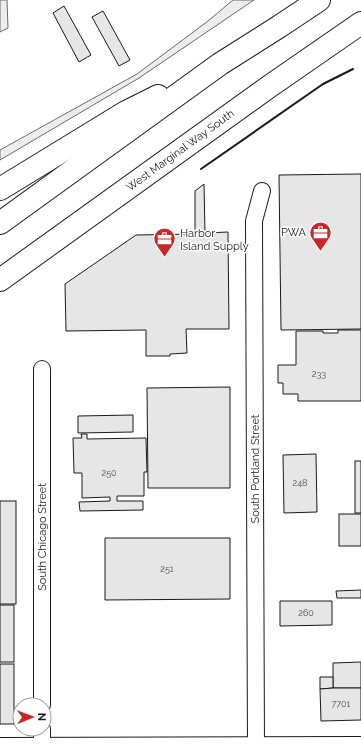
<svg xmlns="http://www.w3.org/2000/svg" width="361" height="749" viewBox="0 0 361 749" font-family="Raleway,sans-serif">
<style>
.built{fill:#ededed;stroke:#6a6a6a}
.building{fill:#e6e6e6;stroke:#1a1a1a}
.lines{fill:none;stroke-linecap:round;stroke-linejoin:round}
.street-casing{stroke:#1a1a1a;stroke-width:18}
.secondary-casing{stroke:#1a1a1a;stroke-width:24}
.highway-casing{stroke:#1a1a1a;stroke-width:24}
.street{stroke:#fff;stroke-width:16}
.secondary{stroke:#fff;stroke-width:22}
.highway{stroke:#fff;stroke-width:22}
.wall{stroke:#1a1a1a;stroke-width:2}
.labels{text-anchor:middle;stroke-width:3;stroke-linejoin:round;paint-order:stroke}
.number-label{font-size:9px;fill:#4d4d4d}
.street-label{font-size:11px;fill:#1a1a1a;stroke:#fff}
.poi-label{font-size:11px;fill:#1a1a1a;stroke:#fff;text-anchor:end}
</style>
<rect width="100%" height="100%" fill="#fff"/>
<!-- built -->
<g class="built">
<path d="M 0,0 L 7,0 L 8,28 L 0,32 Z"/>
<path d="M 233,0 L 254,0 L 139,78 L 0,160 L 0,150 L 137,74 L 208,21 Z"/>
</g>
<!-- building -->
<g class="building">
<path d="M 64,6 L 91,55 L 79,62 L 53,13 Z"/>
<path d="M 103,11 L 130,60 L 119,66 L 92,17 Z"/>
<path d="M 361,174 L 361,329 L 281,330 L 279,175 Z"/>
<path d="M 204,184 L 205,233 L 228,232 L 229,329 L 186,329 L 187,353 L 170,354 L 170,356 L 146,356 L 146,330 L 66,331 L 65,284 L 136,235 L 195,234 L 195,191 Z"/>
<path d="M 338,330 L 361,330 L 361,401 L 298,401 L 298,394 L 283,394 L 283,383 L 278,383 L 278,365 L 296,365 L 296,331 L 323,331 L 323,333 L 338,333 Z"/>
<path d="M 230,387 L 230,488 L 148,488 L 147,388 Z"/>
<path d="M 133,415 L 133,432 L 78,433 L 78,416 Z"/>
<path d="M 81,434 L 87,434 L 87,439 L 146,438 L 147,472 L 144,472 L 144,496 L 117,496 L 117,501 L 143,501 L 143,510 L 80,511 L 79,502 L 110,501 L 110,497 L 82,498 L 82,473 L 74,473 L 73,438 L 82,438 Z"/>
<path d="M 316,454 L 317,512 L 284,513 L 283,455 Z"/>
<rect x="355" y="461" width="6" height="52"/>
<rect x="0" y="501" width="16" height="103"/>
<rect x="339" y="514" width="22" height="32"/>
<path d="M 105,538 L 230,538 L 230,599 L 105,600 Z"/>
<path d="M 361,590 L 361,598 L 337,598 L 336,591 Z"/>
<path d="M 280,601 L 332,601 L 332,625 L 280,626 Z"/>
<rect x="0" y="605" width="14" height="57"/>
<path d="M 361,662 L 361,688 L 333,688 L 333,663 Z"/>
<rect x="0" y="664" width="14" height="60"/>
<path d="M 320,677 L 333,677 L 333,688 L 320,689 Z"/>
<path d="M 333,688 L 361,688 L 361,720 L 321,721 L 320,689 Z"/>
</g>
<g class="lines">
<defs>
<g id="street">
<path d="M 42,705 L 42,369"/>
<path d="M 42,749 L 42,729"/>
<path d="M 256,749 L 254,221 L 262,191"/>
</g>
<path id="secondary" d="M 0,749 L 361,748"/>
<g id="highway">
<path d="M 0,189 L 126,112 L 158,96"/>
<path d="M 0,223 L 220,64 L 280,26 L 319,0"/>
<path d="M 0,280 L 270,86 L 361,23"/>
</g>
</defs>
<!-- street casing -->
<use href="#street" class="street-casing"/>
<!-- secondary casing -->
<use href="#secondary" class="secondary-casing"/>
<!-- highway casing -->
<use href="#highway" class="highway-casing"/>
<!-- street -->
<use href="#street" class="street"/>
<!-- secondary -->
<use href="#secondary" class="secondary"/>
<!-- highway -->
<use href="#highway" class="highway"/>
<!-- wall -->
<path class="wall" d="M 201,169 L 323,84 L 353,69"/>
</g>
<!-- icons -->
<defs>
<symbol id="office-pin" viewBox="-11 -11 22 30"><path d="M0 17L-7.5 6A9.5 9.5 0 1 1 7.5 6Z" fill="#c62828" stroke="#fff"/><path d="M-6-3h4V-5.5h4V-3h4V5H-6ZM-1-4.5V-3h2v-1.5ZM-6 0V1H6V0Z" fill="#fff"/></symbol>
</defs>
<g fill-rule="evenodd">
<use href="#office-pin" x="308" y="220" width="25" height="34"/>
<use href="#office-pin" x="152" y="226" width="25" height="34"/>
</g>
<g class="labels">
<!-- number labels -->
<g class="number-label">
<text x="319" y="377">233</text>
<text x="109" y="476">250</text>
<text x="300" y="486">248</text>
<text x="167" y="572">251</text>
<text x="306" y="616">260</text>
<text x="341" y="707">7701</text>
</g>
<!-- street labels -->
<g class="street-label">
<text transform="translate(180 150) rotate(-36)" y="4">West Marginal Way South</text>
<text transform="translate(255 469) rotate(-90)" y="4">South Portland Street</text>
<text transform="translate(42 537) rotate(-90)" y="4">South Chicago Street</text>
</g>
<!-- poi labels -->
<g class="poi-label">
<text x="306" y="236">PWA</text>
<text x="180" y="237" text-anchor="start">Harbor<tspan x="180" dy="13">Island Supply</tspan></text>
</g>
</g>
<!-- north arrow -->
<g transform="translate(32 717) rotate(89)"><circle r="19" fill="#ffffff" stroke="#a3a3a3"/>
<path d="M0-3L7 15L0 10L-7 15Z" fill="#c62828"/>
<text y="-6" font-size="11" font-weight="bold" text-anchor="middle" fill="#1a1a1a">N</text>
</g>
</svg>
